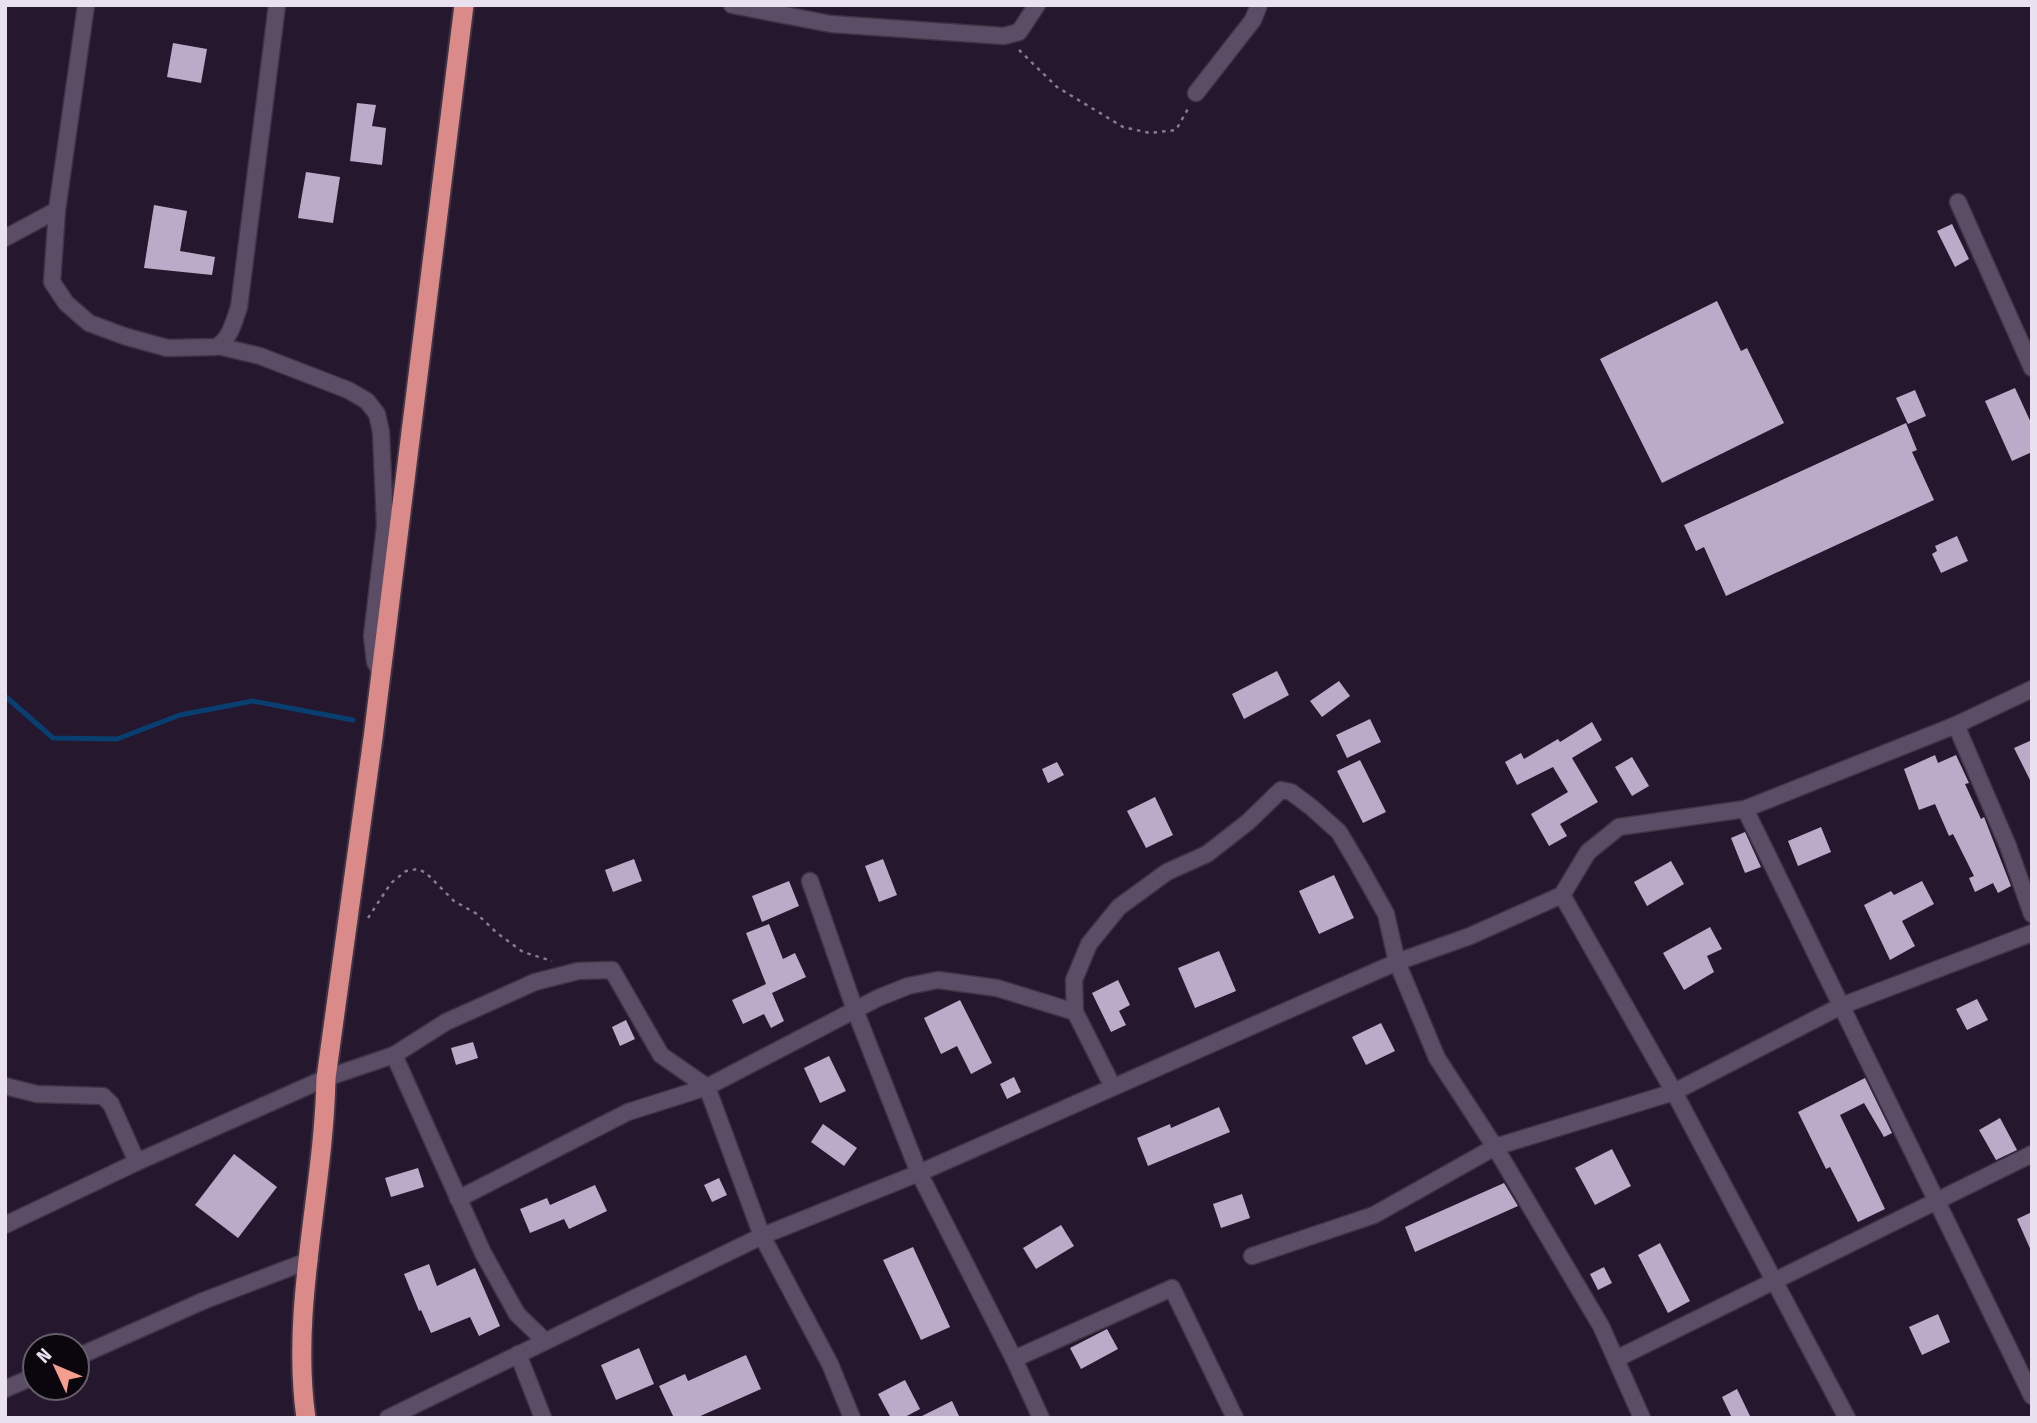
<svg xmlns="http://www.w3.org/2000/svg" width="2037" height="1423" viewBox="0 0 2037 1423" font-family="'Fira Sans Condensed',sans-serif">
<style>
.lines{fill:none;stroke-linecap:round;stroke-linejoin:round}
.stream{stroke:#093f70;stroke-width:5}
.building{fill:#bcabc8}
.minor-casing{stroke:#3e3445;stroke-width:19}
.trunk-casing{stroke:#3e3445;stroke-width:23}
.path{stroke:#877c8f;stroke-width:2.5;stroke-dasharray:3.5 5;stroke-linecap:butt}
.minor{stroke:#5c4d66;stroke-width:16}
.trunk{stroke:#da8a88;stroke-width:19}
</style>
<rect width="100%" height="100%" fill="#25172d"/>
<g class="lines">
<!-- stream -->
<path class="stream" d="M 5,696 L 53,738 L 117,739 L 180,715 L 253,701 L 353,720"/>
</g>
<!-- building -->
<g class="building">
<path d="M 173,43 L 207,49 L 201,83 L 167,77 Z"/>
<path d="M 357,103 L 376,105 L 372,126 L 386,128 L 382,165 L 350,161 Z"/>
<path d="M 306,172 L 340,177 L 333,223 L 298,218 Z"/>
<path d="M 154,205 L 187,211 L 180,251 L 215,257 L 212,275 L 144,268 Z"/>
<path d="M 1952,224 L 1969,259 L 1955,267 L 1937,231 Z"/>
<path d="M 1717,301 L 1741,351 L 1747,348 L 1784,423 L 1662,483 L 1600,359 Z"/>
<path d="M 2015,388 L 2032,425 L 2032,452 L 2012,461 L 1985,401 Z"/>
<path d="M 1915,390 L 1926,416 L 1908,424 L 1896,398 Z"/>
<path d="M 1906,423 L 1917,450 L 1912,452 L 1934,500 L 1726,596 L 1704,547 L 1696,551 L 1684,525 Z"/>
<path d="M 1957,536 L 1968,561 L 1941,573 L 1932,554 L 1937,551 L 1935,546 Z"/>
<path d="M 1277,671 L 1289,695 L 1244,719 L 1232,694 Z"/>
<path d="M 1339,681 L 1350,696 L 1322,717 L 1310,701 Z"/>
<path d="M 1370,719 L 1381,742 L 1347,758 L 1336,735 Z"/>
<path d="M 1592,722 L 1602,740 L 1572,758 L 1598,802 L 1560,824 L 1567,836 L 1549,846 L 1531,814 L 1568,792 L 1553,767 L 1517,785 L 1505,762 L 1521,753 L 1524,759 L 1558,739 L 1560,742 Z"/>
<path d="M 2032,740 L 2032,784 L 2014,748 Z"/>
<path d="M 1935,755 L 1938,763 L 1956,755 L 1969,783 L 1965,784 L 1981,819 L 1984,817 L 2011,886 L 1998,893 L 1993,883 L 1975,892 L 1969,878 L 1974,876 L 1953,834 L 1949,836 L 1935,804 L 1919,810 L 1904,769 Z"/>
<path d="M 1632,757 L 1649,786 L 1632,796 L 1615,767 Z"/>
<path d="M 1360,760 L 1386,812 L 1363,823 L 1337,771 Z"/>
<path d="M 1057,762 L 1064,775 L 1048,783 L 1042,769 Z"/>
<path d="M 1155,797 L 1173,835 L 1146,848 L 1127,811 Z"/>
<path d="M 1821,827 L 1831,852 L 1798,866 L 1788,841 Z"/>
<path d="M 1745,832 L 1761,867 L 1745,873 L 1731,838 Z"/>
<path d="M 634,859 L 642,881 L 613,892 L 605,870 Z"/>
<path d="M 883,859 L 897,895 L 879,902 L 865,866 Z"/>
<path d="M 1671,861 L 1684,884 L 1647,906 L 1634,882 Z"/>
<path d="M 1334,875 L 1354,918 L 1319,934 L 1299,891 Z"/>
<path d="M 789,881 L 799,906 L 762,922 L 752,896 Z"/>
<path d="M 1922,881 L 1934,904 L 1902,921 L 1915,946 L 1890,960 L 1864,905 L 1891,891 L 1894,895 Z"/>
<path d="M 769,924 L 783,959 L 795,953 L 806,977 L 772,993 L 784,1021 L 771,1028 L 764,1014 L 743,1024 L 732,1000 L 766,984 L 746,933 Z"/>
<path d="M 1710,927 L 1722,949 L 1707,956 L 1714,972 L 1684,990 L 1663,953 Z"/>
<path d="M 1219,951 L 1236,991 L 1195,1008 L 1178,968 Z"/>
<path d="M 1118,980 L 1130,1005 L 1119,1011 L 1126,1025 L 1111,1032 L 1092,993 Z"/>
<path d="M 1977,999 L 1988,1020 L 1967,1030 L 1956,1009 Z"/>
<path d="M 960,1000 L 992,1063 L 971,1074 L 957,1046 L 941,1054 L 924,1018 Z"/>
<path d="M 626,1020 L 635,1039 L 620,1046 L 612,1027 Z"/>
<path d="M 1381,1023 L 1395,1051 L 1366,1065 L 1352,1037 Z"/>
<path d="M 473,1042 L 478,1058 L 456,1065 L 451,1048 Z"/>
<path d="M 829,1056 L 846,1091 L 820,1103 L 804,1068 Z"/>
<path d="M 1014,1077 L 1021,1092 L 1007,1099 L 1000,1084 Z"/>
<path d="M 1865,1078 L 1892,1133 L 1884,1137 L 1864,1103 L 1840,1115 L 1885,1209 L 1858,1222 L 1830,1167 L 1826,1169 L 1798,1112 Z"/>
<path d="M 1219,1107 L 1230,1132 L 1148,1166 L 1137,1138 L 1170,1124 L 1171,1128 Z"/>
<path d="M 2000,1118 L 2017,1150 L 1996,1160 L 1979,1130 Z"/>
<path d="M 823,1124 L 857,1148 L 844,1166 L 811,1142 Z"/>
<path d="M 1612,1149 L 1631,1186 L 1595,1205 L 1575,1168 Z"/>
<path d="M 234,1154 L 277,1187 L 238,1238 L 195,1205 Z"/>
<path d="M 418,1168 L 424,1187 L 391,1197 L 385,1178 Z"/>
<path d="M 719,1178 L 727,1195 L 712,1202 L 704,1185 Z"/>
<path d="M 1504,1183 L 1518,1206 L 1415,1252 L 1405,1227 Z"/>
<path d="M 595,1185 L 607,1211 L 569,1229 L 564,1219 L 530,1233 L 520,1209 L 547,1198 L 550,1205 Z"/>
<path d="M 1242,1194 L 1250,1218 L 1221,1228 L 1213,1204 Z"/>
<path d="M 2032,1212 L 2032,1253 L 2017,1219 Z"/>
<path d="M 1061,1225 L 1074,1246 L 1036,1269 L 1023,1248 Z"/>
<path d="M 1660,1243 L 1690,1301 L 1668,1313 L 1638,1255 Z"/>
<path d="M 913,1247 L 950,1327 L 921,1340 L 883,1260 Z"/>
<path d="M 429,1264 L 437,1286 L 475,1268 L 500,1326 L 479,1336 L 470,1317 L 431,1333 L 421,1310 L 419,1311 L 404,1274 Z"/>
<path d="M 1604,1267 L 1612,1283 L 1598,1290 L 1590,1274 Z"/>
<path d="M 1938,1314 L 1950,1342 L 1922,1355 L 1909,1327 Z"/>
<path d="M 1107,1329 L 1118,1349 L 1081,1369 L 1070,1348 Z"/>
<path d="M 639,1348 L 654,1384 L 616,1400 L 601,1365 Z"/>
<path d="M 746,1355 L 761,1389 L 696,1418 L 674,1418 L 659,1386 L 685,1374 L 688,1381 Z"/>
<path d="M 905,1380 L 920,1409 L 903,1418 L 891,1418 L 878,1394 Z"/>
<path d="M 1737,1389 L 1751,1418 L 1732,1418 L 1722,1397 Z"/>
<path d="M 952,1401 L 960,1418 L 918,1418 Z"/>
</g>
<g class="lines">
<defs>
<g id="minor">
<path d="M 86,5 L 57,210 L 52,282 L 66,303 L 89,323 L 124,336 L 167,348 L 215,347 C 230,341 234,321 239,307 L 277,5"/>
<path d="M 732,5 L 831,24 L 1004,36 L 1019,32 L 1037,5"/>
<path d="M 1196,93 L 1253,20 L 1259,5"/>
<path d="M 1958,202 L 2032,368"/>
<path d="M 5,238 L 57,210"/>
<path d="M 218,346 L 260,356 L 348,390 L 367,401 L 377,414 L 381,432 L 385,526 L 372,636 L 375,662 L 381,673"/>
<path d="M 1956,725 L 2008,846 L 2032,914"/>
<path d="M 1745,809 L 2032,1396"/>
<path d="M 810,881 L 855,1010 L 919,1173 L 1014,1359 L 1041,1418"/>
<path d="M 1562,895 L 1674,1092 L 1847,1418"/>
<path d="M 394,1055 L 483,1253 L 517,1314 L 545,1341"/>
<path d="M 5,1086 L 37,1094 L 103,1096 L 111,1104 L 137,1162"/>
<path d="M 1113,1087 L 1075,1012 L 1074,980 L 1089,944 L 1119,907 L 1167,872 L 1207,854 L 1248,822 L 1281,790 L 1291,792 L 1311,807 L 1339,832 L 1358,864 L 1386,914 L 1397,962 L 1437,1058 L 1495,1147 L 1601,1326 L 1642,1418"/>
<path d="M 458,1199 L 628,1112 L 707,1087 L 878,998 L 908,986 L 938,980 L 997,988 L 1075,1012"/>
<path d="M 5,1225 L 137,1162 L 326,1078 L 394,1055 L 446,1022 L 535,982 L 578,971 L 612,970 L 661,1055 L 707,1087 L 762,1236 L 830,1364 L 852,1418"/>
<path d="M 1252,1256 L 1374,1215 L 1495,1147 L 1674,1092 L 1841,1006 L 2032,933"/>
<path d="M 518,1354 L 543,1418"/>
<path d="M 77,1357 L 203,1301 L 310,1260"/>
<path d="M 1014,1359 L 1172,1288 L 1235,1418"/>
<path d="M 1616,1359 L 2032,1154"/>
<path d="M 5,1389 L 35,1376"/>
<path d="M 388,1418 L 762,1236 L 919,1173 L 1397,962 L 1470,936 L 1562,895 L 1588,852 L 1619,827 L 1745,809 L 1956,725 L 2032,689"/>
</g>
<path id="trunk" d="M 306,1418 C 290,1307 324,1190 326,1078 L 373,738 L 464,5"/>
</defs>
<!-- minor casing -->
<use href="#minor" class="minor-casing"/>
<!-- trunk casing -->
<use href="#trunk" class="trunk-casing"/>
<!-- path -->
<g class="path">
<path d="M 1019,50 L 1057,87 L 1123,127 L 1150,133 L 1176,130 L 1189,107"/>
<path d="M 368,918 L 391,883 L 406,871 L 418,869 L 426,873 L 454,901 L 477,914 L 497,933 L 523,952 L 552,961"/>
</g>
<!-- minor -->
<use href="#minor" class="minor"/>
<!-- trunk -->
<use href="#trunk" class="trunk"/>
</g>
<!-- border -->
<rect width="2037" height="1423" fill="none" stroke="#e9e1f0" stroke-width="14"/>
<!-- north arrow -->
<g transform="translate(56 1367) rotate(314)"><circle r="33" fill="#0b060e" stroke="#645e68" stroke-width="2"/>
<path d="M0-5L12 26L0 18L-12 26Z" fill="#f59d8f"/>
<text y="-10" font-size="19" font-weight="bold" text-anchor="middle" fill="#e9e1f0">N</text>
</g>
</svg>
